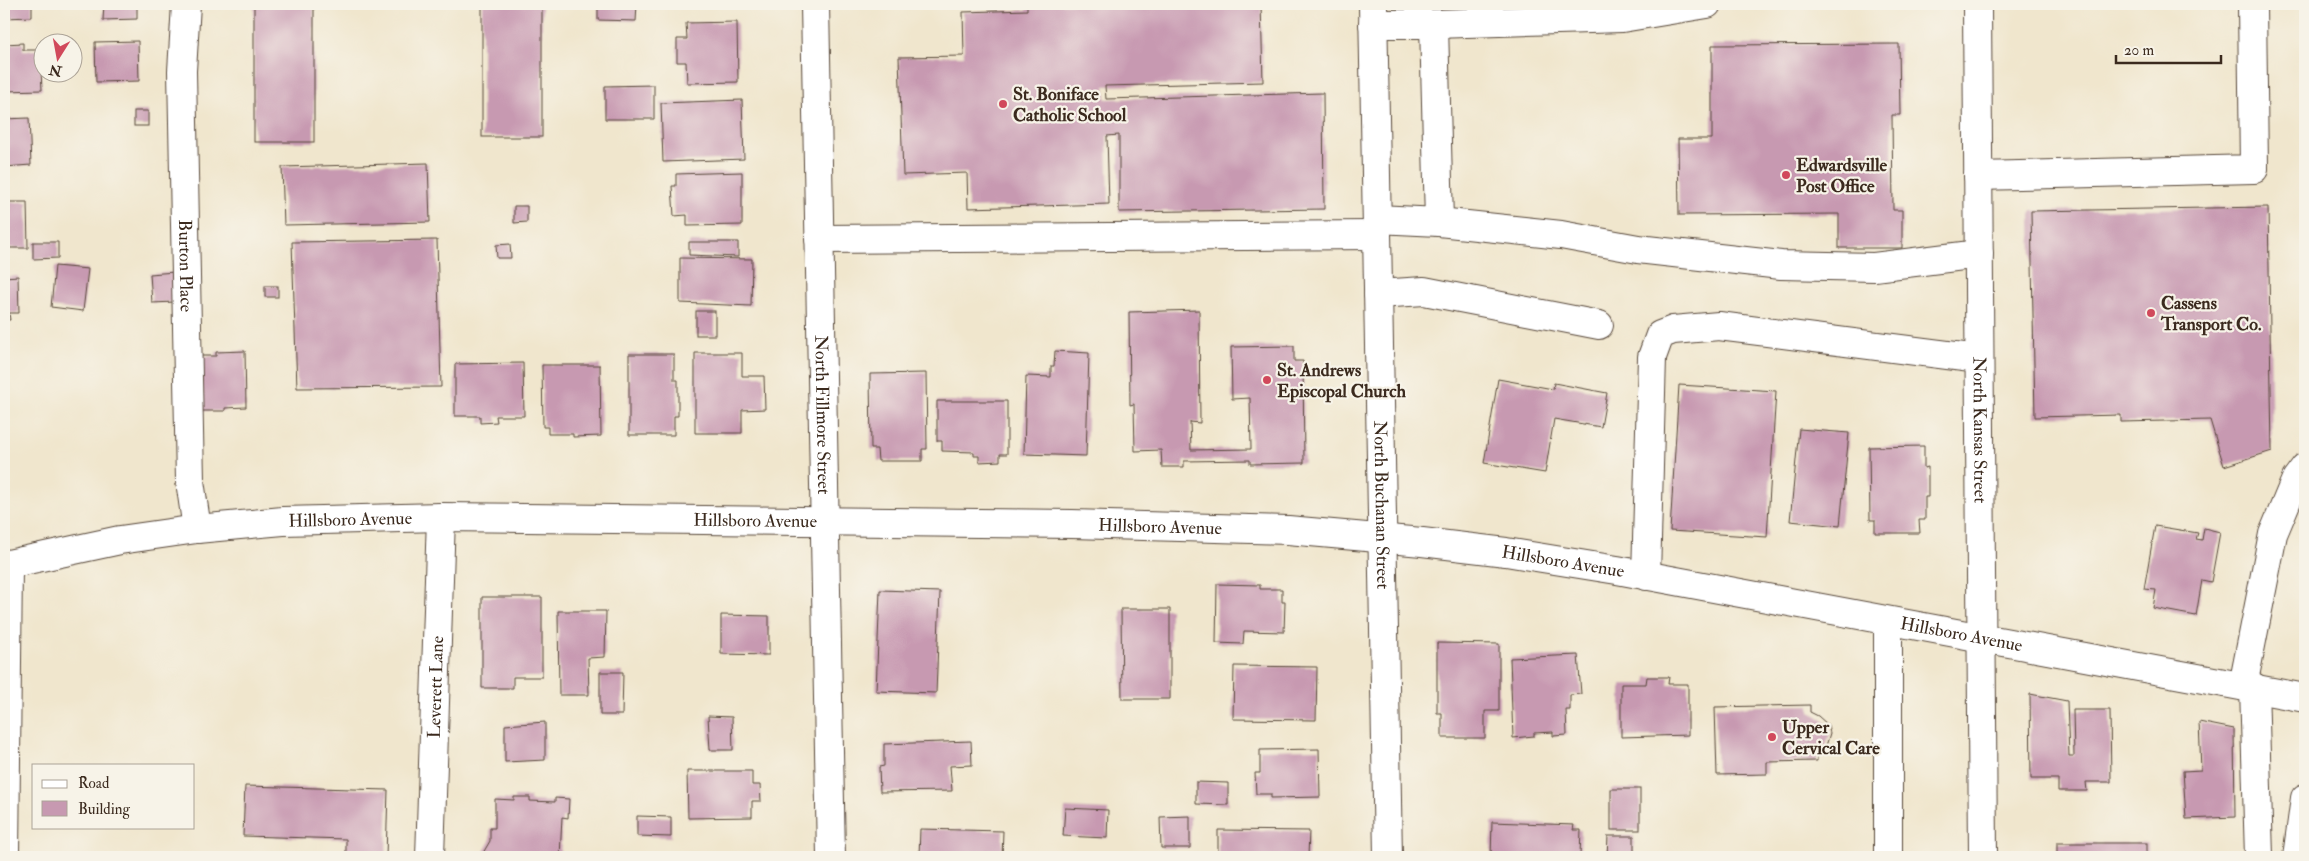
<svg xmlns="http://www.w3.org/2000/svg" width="2309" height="861" viewBox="0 0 2309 861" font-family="'IM FELL Double Pica',serif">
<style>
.building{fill:#c799b1}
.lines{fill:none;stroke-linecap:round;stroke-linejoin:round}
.minor-casing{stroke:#564638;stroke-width:30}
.minor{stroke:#fff;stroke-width:28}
.poi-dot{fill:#d1495b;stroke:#f7f3e8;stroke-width:2}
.labels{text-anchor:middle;stroke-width:4.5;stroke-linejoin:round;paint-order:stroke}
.poi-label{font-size:18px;font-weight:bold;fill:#3b2a1e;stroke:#f7f3e8;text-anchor:start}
.street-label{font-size:18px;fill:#3b2a1e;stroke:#f7f3e8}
</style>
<rect width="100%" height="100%" fill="#f7f3e8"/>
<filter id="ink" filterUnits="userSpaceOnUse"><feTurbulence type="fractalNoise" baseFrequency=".02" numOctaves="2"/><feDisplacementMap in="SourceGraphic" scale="10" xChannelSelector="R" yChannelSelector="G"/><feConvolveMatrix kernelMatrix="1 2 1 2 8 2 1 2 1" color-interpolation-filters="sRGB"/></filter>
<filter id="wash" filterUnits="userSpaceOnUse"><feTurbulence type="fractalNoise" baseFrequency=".0096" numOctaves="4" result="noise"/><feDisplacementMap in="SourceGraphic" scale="20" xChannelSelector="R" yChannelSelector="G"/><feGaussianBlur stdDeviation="1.12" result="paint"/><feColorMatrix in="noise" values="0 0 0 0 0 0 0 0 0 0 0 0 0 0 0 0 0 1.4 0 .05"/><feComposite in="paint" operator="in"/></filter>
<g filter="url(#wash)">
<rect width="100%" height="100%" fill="#f0e6cd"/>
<g id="blocks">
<!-- building -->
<g class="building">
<path d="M 4,4 L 32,4 L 32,17 L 4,18 Z"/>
<path d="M 104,4 L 137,4 L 137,19 L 103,20 Z"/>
<rect x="482" y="4" width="60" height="133"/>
<path d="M 598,4 L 637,4 L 636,21 L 598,20 Z"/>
<path d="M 1027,4 L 1261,4 L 1263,82 L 1105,86 L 1106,99 L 1323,93 L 1324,209 L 1119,212 L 1119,135 L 1107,136 L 1109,204 L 968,208 L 967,173 L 903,175 L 899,57 L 964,56 L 963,12 L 1027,10 Z"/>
<rect x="254" y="5" width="60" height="137"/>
<path d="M 737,22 L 738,82 L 687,83 L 686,62 L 677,62 L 677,39 L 687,39 L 686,23 Z"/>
<path d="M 138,41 L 139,81 L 96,82 L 95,42 Z"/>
<path d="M 23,43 L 23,50 L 40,50 L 42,90 L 4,91 L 4,44 Z"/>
<path d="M 1899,44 L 1900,115 L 1892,115 L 1893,210 L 1902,210 L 1902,248 L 1839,248 L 1839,214 L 1679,215 L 1678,139 L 1712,139 L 1712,45 Z"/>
<path d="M 654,85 L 654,119 L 605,119 L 605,86 Z"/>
<path d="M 742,100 L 744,159 L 663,162 L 661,103 Z"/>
<rect x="134" y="111" width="14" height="15"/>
<path d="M 29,118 L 31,165 L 4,167 L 4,119 Z"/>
<path d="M 428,163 L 430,222 L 284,225 L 282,167 Z"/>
<path d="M 742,172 L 742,225 L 687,226 L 687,215 L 674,216 L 672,186 L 676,186 L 676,174 Z"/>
<path d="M 4,202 L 27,202 L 28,248 L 4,248 Z"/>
<path d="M 514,206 L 527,206 L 527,222 L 514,223 Z"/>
<path d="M 2268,207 L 2272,451 L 2224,466 L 2210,420 L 2121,422 L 2121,415 L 2035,417 L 2031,211 Z"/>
<path d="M 437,240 L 441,387 L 297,388 L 292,242 Z"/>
<path d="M 33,242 L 58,242 L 58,258 L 33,259 Z"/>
<path d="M 689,242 L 738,242 L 738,257 L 689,255 Z"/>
<path d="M 510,244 L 511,258 L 497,258 L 496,245 Z"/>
<path d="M 680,258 L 752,259 L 751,306 L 680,303 Z"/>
<path d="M 55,266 L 88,269 L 83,311 L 51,307 Z"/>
<path d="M 174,272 L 175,302 L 152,303 L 150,274 Z"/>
<path d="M 18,276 L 19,313 L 9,313 L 10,320 L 4,320 L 4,277 Z"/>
<rect x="265" y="286" width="13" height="11"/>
<path d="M 1199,310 L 1200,423 L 1190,422 L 1191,450 L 1251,449 L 1250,398 L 1232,399 L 1231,347 L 1294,346 L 1294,361 L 1303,361 L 1304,463 L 1250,464 L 1250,460 L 1184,461 L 1184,467 L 1162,467 L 1161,450 L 1135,451 L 1134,404 L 1130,405 L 1129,312 Z"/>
<rect x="696" y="311" width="19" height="24"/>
<path d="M 245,351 L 246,407 L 225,408 L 225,411 L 196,411 L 195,356 L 216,356 L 216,352 Z"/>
<path d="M 1055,351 L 1089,353 L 1086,456 L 1024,454 L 1026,376 L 1051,377 L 1051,366 L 1054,366 Z"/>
<path d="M 695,353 L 742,353 L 742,376 L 764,376 L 765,409 L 742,410 L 742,433 L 695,433 Z"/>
<path d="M 629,354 L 674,354 L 674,380 L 678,380 L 678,416 L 674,416 L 674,435 L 629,435 Z"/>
<path d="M 523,363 L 524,416 L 496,416 L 497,422 L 480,423 L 480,416 L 455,416 L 455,364 Z"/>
<path d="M 542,365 L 600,365 L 601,436 L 573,437 L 573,434 L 548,434 L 548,427 L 543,427 Z"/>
<path d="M 926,373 L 927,449 L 922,449 L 922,461 L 878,461 L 877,449 L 871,449 L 870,374 Z"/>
<path d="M 1498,379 L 1553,389 L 1554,383 L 1607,393 L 1601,427 L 1554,419 L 1545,473 L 1484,463 Z"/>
<path d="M 1679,385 L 1776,391 L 1767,537 L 1670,531 Z"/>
<path d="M 937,401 L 1007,401 L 1007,454 L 1000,454 L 1000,461 L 979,462 L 979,456 L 974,456 L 974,452 L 942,451 L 942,441 L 937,441 Z"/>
<path d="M 1799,429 L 1849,433 L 1840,526 L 1790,521 Z"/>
<path d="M 1924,446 L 1924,468 L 1928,467 L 1928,497 L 1925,497 L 1925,520 L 1919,520 L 1920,533 L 1875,533 L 1875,520 L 1870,520 L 1869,447 Z"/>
<path d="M 2155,526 L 2198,533 L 2196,539 L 2202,540 L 2204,528 L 2220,532 L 2211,582 L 2202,580 L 2196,616 L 2153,608 L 2156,590 L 2144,589 Z"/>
<path d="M 1217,584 L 1260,585 L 1260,589 L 1282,589 L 1282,602 L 1285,602 L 1284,632 L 1244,631 L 1243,644 L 1216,643 Z"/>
<path d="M 880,590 L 940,592 L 936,693 L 876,691 Z"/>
<path d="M 482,597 L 542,597 L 542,677 L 513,677 L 513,688 L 482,688 Z"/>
<path d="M 1121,609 L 1170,609 L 1170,699 L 1122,699 Z"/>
<path d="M 558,611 L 606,611 L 605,657 L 588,658 L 589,695 L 559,695 Z"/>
<path d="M 721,615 L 769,616 L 769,655 L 721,654 Z"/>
<path d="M 1437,643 L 1499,644 L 1499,711 L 1485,711 L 1485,738 L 1442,738 L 1442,713 L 1437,713 Z"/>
<path d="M 1578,655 L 1581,694 L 1570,695 L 1570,710 L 1566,710 L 1567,735 L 1553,736 L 1553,732 L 1534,733 L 1534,736 L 1513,738 L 1510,658 Z"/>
<path d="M 1234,666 L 1317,667 L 1316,720 L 1233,719 Z"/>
<path d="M 600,672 L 623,672 L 622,715 L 600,715 Z"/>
<path d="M 1647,677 L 1669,677 L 1668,684 L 1688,684 L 1688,735 L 1621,737 L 1621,684 L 1646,684 Z"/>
<path d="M 2030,694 L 2067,701 L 2069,756 L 2074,756 L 2073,710 L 2110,710 L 2111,782 L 2086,782 L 2087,791 L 2058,791 L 2058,779 L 2031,779 Z"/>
<path d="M 1810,705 L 1810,712 L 1818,716 L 1828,725 L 1830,733 L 1826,746 L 1817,753 L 1817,761 L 1767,762 L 1767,774 L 1717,775 L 1715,707 Z"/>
<path d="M 708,716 L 732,717 L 733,750 L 710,750 Z"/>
<path d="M 545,722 L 545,760 L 505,762 L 505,725 Z"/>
<path d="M 2199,722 L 2234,729 L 2235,817 L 2186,819 L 2183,771 L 2201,770 Z"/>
<path d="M 971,741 L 972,765 L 950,766 L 952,791 L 880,792 L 879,767 L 884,766 L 884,744 Z"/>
<path d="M 1319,749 L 1320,797 L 1271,798 L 1271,794 L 1256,794 L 1255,773 L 1260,773 L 1260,750 Z"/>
<path d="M 687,771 L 752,771 L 752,785 L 760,785 L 761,801 L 752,801 L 752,817 L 688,818 Z"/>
<path d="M 1196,782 L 1228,783 L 1228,805 L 1196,804 Z"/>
<path d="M 245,786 L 388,790 L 386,857 L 346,857 L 346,839 L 243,836 Z"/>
<rect x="1611" y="789" width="29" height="41"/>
<path d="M 514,797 L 530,797 L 530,801 L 555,802 L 555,798 L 569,799 L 568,818 L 562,817 L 560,857 L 482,857 L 483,853 L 490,841 L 490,828 L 495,828 L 495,799 L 514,800 Z"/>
<path d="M 1065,808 L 1108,810 L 1107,838 L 1063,836 Z"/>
<path d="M 637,816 L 671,817 L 671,837 L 637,836 Z"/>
<path d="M 1190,816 L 1190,848 L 1161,848 L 1160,817 Z"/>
<path d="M 1492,822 L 1574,825 L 1573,830 L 1581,830 L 1580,855 L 1572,855 L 1571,857 L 1491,857 Z"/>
<path d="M 920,829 L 1003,831 L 1002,857 L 919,857 Z"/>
<path d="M 1218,830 L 1309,831 L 1308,857 L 1218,857 Z"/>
<path d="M 1608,836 L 1634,836 L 1634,857 L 1607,857 Z"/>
<rect x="2057" y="843" width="90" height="14"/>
</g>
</g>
</g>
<g filter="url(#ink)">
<use href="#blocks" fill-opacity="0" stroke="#564638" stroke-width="1"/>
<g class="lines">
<defs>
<g id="minor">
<path id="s1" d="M 186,4 L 182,71 L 190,481 L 197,529"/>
<path id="s2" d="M 815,4 L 831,857"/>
<path id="s3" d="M 1373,4 L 1388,857"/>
<path id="s4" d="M 1977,4 L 1983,857"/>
<path d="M 1373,24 L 1434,24 L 1439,222 L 1377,219"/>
<path d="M 1434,24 L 1622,18 L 1707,4"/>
<path d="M 1978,176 L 2254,169 L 2252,4"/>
<path d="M 1439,222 L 1561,235 L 1638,249 L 1781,265 L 1874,267 L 1979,254"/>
<path d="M 819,239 L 1377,235"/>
<path d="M 1378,294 L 1424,291 L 1599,325"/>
<path id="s5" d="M 4,565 L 120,540 L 197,529 L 283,521 L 441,517 L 1072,524 L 1288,530 L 1422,542 L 1506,552 L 1617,570 L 2305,698"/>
<path d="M 1646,576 L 1652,357 L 1660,335 L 1673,330 L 1719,326 L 1979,359"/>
<path d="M 1888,621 L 1888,857"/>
<path d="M 2243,686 L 2273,534 L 2296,479 L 2305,467"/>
<path d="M 2254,687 L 2259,857"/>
<path d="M 5,857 L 8,564"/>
<path id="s6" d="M 430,857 L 441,517"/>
<path d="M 2297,857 L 2305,798"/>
</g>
</defs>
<!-- minor casing -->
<use href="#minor" class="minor-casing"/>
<!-- minor -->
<use href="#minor" class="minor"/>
</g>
</g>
<!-- markers -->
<g class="poi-dot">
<circle cx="1003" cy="104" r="5"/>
<circle cx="1786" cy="175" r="5"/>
<circle cx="2151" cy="313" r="5"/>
<circle cx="1267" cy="380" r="5"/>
<circle cx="1772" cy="737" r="5"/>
</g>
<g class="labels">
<!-- poi labels -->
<g class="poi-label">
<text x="1013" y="100">St. Boniface<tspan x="1013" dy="21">Catholic School</tspan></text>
<text x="1796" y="171">Edwardsville<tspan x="1796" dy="21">Post Office</tspan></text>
<text x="2161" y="309">Cassens<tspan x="2161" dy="21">Transport Co.</tspan></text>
<text x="1277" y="376">St. Andrews<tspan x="1277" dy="21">Episcopal Church</tspan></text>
<text x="1782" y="733">Upper<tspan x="1782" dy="21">Cervical Care</tspan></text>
</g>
<!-- street labels -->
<g class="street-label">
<text dy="6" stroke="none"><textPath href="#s1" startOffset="262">Burton Place</textPath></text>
<text dy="6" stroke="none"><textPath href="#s2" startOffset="411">North Fillmore Street</textPath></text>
<text dy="6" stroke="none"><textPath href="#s4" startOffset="426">North Kansas Street</textPath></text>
<text dy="6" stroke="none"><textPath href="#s3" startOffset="501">North Buchanan Street</textPath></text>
<text dy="6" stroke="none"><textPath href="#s5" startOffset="350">Hillsboro Avenue</textPath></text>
<text dy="6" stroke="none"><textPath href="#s5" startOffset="755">Hillsboro Avenue</textPath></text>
<text dy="6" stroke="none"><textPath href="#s5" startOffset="1160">Hillsboro Avenue</textPath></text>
<text dy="6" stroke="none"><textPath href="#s5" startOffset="1565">Hillsboro Avenue</textPath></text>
<text dy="6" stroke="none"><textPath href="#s5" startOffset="1970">Hillsboro Avenue</textPath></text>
<text dy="6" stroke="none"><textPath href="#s6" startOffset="170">Leverett Lane</textPath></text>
</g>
</g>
<!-- margin -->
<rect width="2309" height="861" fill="none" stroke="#f7f3e8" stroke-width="20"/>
<!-- legend -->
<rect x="32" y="764" width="162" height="65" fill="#f7f3e8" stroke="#aca397"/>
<rect x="42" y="780" width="25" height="8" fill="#ffffff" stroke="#aca397"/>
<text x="78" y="788" font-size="15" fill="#3b2a1e">Road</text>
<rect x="42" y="801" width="25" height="15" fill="#c799b1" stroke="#aca397"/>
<text x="78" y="814" font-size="15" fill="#3b2a1e">Building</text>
<!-- north arrow -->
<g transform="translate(58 58) rotate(191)"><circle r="24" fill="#f7f3e8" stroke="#aca397"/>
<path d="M0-4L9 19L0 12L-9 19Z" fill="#d1495b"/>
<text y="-8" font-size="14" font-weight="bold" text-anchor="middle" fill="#3b2a1e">N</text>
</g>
<!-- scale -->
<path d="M2116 55v8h105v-8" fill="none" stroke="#3b2a1e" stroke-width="2.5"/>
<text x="2124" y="55" font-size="15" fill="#3b2a1e" stroke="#f7f3e8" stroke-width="4" paint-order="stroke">20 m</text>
</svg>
